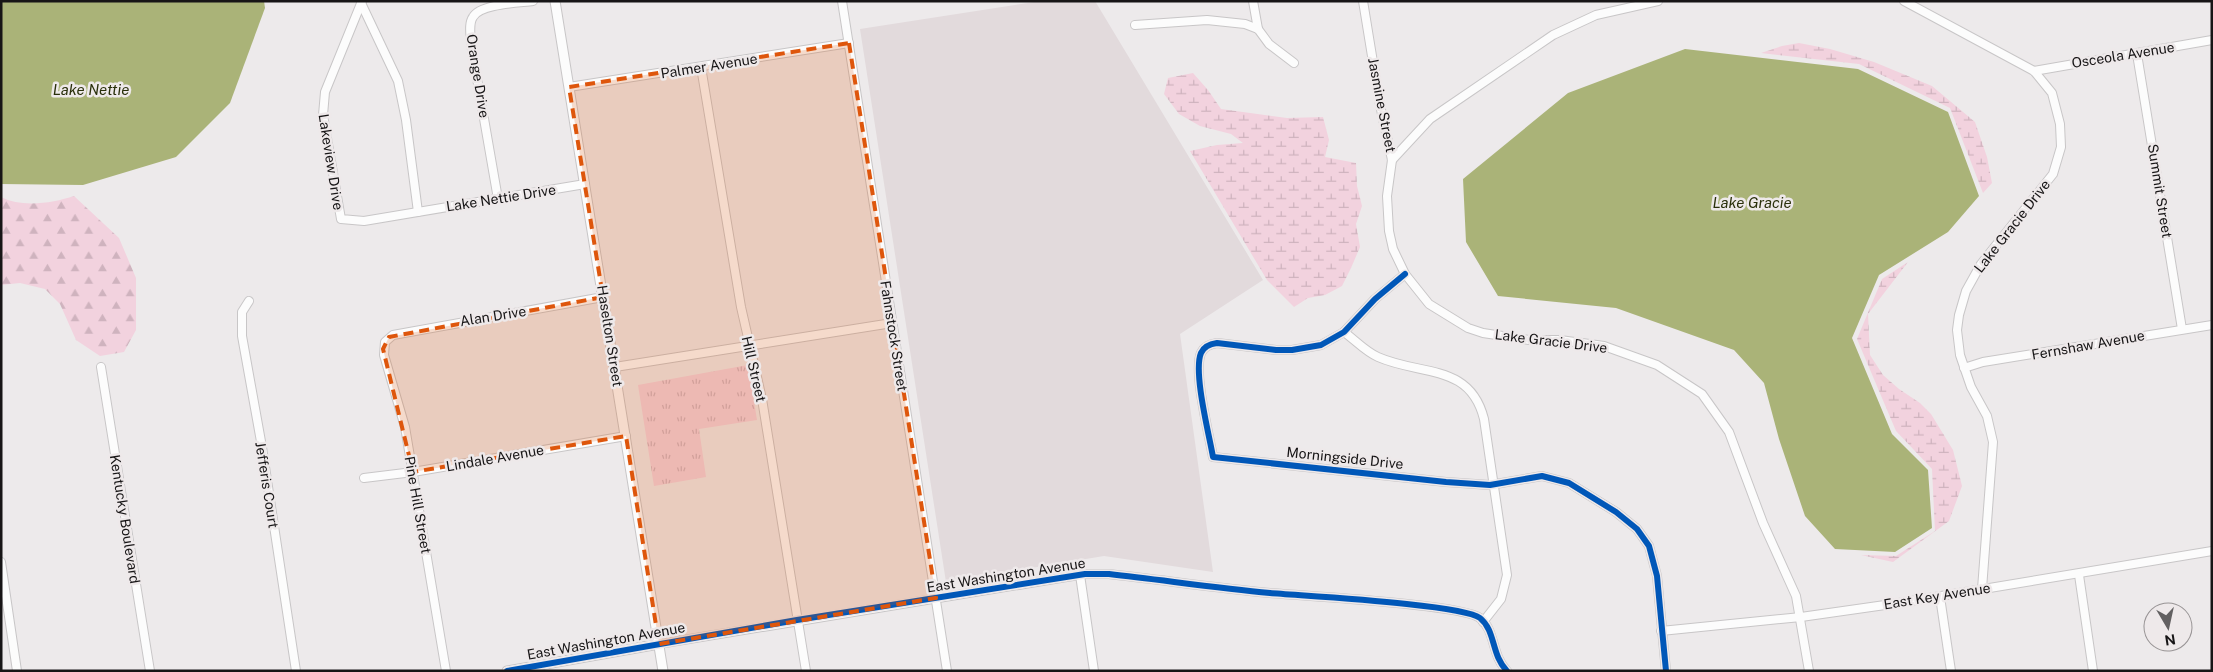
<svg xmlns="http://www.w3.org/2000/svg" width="2213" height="672" viewBox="0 0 2213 672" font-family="'Public Sans',sans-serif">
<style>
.built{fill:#e2dadc}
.grass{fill:url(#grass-tufts)}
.forest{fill:url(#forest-firs)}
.wetland{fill:url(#wetland-marsh)}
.water{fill:#aab378}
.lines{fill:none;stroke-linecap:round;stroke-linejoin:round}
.minor-casing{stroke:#c8c6c7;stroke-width:10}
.tertiary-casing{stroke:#c8c6c7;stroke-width:11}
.minor{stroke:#fcfcfc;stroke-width:8}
.tertiary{stroke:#fcfcfc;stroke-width:9}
.cycleway-casing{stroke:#eee9ea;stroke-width:9}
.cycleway{stroke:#0057b8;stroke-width:6}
.marked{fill:#de560c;fill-opacity:0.2;stroke:#de560c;stroke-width:4;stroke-dasharray:10 6;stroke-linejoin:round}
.labels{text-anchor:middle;stroke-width:5;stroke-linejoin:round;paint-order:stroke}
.street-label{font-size:14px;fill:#171516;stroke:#eee9ea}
.water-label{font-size:15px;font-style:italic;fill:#2a300b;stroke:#eee9ea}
</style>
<defs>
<pattern id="grass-tufts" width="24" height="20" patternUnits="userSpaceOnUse" patternTransform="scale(1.25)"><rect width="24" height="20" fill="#f2d2de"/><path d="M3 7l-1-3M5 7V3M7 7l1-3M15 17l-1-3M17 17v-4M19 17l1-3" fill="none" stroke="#cfb3be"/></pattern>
<pattern id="forest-firs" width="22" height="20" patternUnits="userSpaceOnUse" patternTransform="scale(1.25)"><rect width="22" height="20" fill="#f2d2de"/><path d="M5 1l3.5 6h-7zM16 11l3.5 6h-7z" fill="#cfb3be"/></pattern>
<pattern id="wetland-marsh" width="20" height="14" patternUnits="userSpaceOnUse" patternTransform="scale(1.25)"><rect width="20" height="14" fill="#f2d2de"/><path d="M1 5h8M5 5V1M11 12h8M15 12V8" fill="none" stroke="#cfb3be"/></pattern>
</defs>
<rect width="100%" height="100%" fill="#edeaeb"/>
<!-- built -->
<path class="built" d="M 1041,1 L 1095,1 L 1263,280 L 1180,334 L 1213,572 L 1104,556 L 946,582 L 860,29 Z"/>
<!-- grass -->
<path class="grass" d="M 748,365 L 757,420 L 699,429 L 706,477 L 654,486 L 638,385 Z"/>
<!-- forest -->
<path class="forest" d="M 74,196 L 119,238 L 136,278 L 136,330 L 124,352 L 100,356 L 76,340 L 60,304 L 45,289 L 20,283 L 1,285 L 1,197 C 22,208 53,203 74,196 Z"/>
<!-- wetland -->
<g class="wetland">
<path d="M 1799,43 L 1830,49 L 1874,62 L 1932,86 L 1975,122 L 1987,157 L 1992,183 L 1983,193 L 1950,108 L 1859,64 L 1761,53 L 1782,46 Z"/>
<path d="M 1193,73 L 1208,90 L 1221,109 L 1287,118 L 1323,117 L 1329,140 L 1325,157 L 1356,163 L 1357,186 L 1362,206 L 1356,224 L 1360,247 L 1351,268 L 1342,286 L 1325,295 L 1308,298 L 1294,307 L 1267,280 L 1190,151 L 1217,145 L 1243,143 L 1231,134 L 1200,126 L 1179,114 L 1164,94 L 1168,78 Z"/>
<path d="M 1908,262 L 1868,314 L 1870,355 L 1883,375 L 1899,389 L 1920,403 L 1931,414 L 1953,450 L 1962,486 L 1949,521 L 1893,562 L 1861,555 L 1896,556 L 1935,531 L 1932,469 L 1896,431 L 1857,339 L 1882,279 Z"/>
</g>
<!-- water -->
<g class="water">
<path d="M 1,1 L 264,1 L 265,8 L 230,103 L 176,157 L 83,185 L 1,184 Z"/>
<path d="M 1685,49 L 1858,69 L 1948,112 L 1979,196 L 1948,232 L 1879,275 L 1852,338 L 1892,434 L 1928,470 L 1932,528 L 1895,552 L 1835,549 L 1805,516 L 1779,439 L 1764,383 L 1734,350 L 1616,308 L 1498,296 L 1466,242 L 1463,179 L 1568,93 Z"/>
</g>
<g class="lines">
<defs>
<g id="minor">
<path d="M 362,1 L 325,92 L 323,115 L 341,219 L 364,221 L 585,184"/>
<path d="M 842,1 L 947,671"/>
<path d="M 1253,1 L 1258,29"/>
<path d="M 1363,1 L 1380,105 L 1392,160 L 1387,196 L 1389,231 L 1393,249 L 1405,274 L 1429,304 L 1468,328 L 1483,333 L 1529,340 L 1560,340 L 1604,346 L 1657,365 L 1702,394 L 1729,432 L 1763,523 L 1796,596 L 1809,671"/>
<path d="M 1904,1 L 2034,71 L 2052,93 L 2060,124 L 2061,147 L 2053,174 L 1981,264 L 1966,291 L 1959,315 L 1957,330 L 1960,355 L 1971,387 L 1987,416 L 1993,442 L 1982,589"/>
<path d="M 361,3 L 398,81 L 406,120 L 418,212"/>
<path d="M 1135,25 L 1207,20 L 1245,24 L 1258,29 L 1269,44 L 1294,63"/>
<path d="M 2137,54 L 2182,329"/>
<path d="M 701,67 L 741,307 L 762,399 L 806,671"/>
<path d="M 2034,71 L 2212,40"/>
<path d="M 569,87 L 849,43"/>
<path d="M 1392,160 L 1430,119 L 1553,35 L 1596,15 L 1658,1"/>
<path d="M 498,199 L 471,44 C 471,36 468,24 473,17 C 480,4 518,3 533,1"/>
<path d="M 1405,274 L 1375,299 L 1344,332 L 1321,345 L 1292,350 L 1276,350 L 1217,343 C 1210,344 1204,346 1201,353 C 1193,372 1209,434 1213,457 L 1446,482 L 1490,485 L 1542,476 L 1569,483 L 1616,512 L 1637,529 L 1649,546 L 1657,576 L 1666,671"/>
<path d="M 249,301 L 242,312 L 242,336 L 262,447 L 296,671"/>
<path d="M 1344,332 C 1355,340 1366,352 1378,357 C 1421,376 1470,363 1484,419 L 1507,575 L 1501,599 L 1483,622"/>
<path d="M 101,367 L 150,671"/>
<path d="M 615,367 L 892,323"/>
<path d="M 1964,368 L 1983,362 L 2212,325"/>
<path d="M 364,478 L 413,472 L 626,436"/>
<path d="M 1,562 L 17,671"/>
<path d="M 1080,575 L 1094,671"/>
<path d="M 2079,575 L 2093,671"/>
<path d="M 1940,597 L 1951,671"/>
<path d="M 1661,631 L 1801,617 L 1899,603 L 2212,551"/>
<path d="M 659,644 L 1085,574 L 1109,574 C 1163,580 1216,588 1270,593 C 1303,596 1462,604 1480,618 C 1496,631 1491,655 1507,671"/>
<path d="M 446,671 L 405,427 L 384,355 L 385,342 L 393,335 L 603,297"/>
</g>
<g id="tertiary">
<path d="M 555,1 L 663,671"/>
<path d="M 507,671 L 659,644"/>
</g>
</defs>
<!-- minor casing -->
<use href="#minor" class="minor-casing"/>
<!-- tertiary casing -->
<use href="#tertiary" class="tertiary-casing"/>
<!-- minor -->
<use href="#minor" class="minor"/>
<!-- tertiary -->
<use href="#tertiary" class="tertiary"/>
<defs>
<g id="cycleway">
<path d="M 1405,274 L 1375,299 L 1344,332 L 1321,345 L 1292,350 L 1276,350 L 1217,343 C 1210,344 1204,346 1201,353 C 1193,372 1209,434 1213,457 L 1446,482 L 1490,485 L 1542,476 L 1569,483 L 1616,512 L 1637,529 L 1649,546 L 1657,576 L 1666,671"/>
<path d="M 507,671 L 797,620 L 1085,574 L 1109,574 C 1163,580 1216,588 1270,593 C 1303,596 1462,604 1480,618 C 1496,631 1491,655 1507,671"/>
</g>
</defs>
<!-- cycleway casing -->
<use href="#cycleway" class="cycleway-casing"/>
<!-- cycleway -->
<use href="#cycleway" class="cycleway"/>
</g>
<!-- marked area -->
<path class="marked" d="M 849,43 L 936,598 L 659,644 L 626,436 L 413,472 L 383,349 L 389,337 L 603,297 L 569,87 Z"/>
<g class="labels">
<!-- street labels -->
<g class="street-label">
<text transform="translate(2123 55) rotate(-9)" y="5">Osceola Avenue</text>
<text transform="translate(709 66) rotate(-9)" y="5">Palmer Avenue</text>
<text transform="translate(478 76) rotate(81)" y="5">Orange Drive</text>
<text transform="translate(1382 105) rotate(79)" y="5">Jasmine Street</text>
<text transform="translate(331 162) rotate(81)" y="5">Lakeview Drive</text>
<text transform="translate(2160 191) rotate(81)" y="5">Summit Street</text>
<text transform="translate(501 198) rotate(-9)" y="5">Lake Nettie Drive</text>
<text transform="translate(2012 226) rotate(-52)" y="5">Lake Gracie Drive</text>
<text transform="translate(493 316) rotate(-9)" y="5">Alan Drive</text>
<text transform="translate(610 336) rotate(81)" y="5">Haselton Street</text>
<text transform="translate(894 336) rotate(81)" y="5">Fahnstock Street</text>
<text transform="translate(1551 341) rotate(7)" y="5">Lake Gracie Drive</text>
<text transform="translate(2088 345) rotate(-10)" y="5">Fernshaw Avenue</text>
<text transform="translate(754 369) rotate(77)" y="5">Hill Street</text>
<text transform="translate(495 458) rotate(-10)" y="5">Lindale Avenue</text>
<text transform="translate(1345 458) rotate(6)" y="5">Morningside Drive</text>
<text transform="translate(267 485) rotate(81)" y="5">Jefferis Court</text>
<text transform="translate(418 505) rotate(80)" y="5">Pine Hill Street</text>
<text transform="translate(125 519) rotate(81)" y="5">Kentucky Boulevard</text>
<text transform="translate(1006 575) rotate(-9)" y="5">East Washington Avenue</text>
<text transform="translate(1937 596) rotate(-9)" y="5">East Key Avenue</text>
<text transform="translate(606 641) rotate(-10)" y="5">East Washington Avenue</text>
</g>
<!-- water labels -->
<g class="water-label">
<text x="91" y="95">Lake Nettie</text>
<text x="1752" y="208">Lake Gracie</text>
</g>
</g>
<!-- border -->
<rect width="2213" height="672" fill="none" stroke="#171516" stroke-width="5"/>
<!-- north arrow -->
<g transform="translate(2168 627) rotate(171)"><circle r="24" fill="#eee9ea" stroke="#989495"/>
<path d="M0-4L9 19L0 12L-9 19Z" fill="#626061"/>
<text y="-8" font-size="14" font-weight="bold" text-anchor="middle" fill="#171516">N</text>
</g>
</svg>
